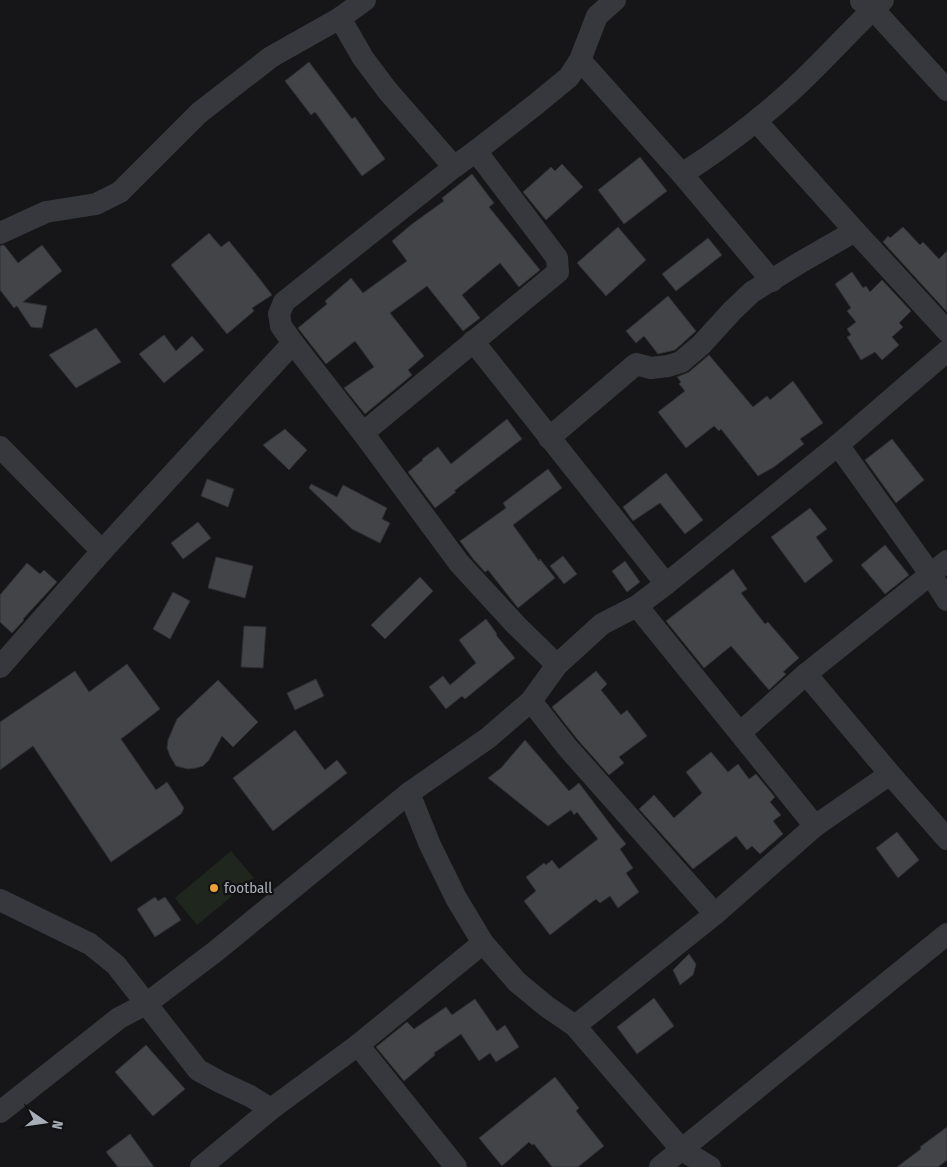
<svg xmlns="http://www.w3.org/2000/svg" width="947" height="1167" viewBox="0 0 947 1167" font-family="'Fira Sans Condensed',sans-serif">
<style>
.green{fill:#1e261e}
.building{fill:#424448;stroke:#303034}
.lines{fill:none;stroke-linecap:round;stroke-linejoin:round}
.street{stroke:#37383d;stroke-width:22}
.poi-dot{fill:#f0a136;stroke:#111113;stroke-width:2}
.labels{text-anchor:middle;stroke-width:4.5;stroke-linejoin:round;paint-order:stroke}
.poi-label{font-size:15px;fill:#a8aeb8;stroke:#111113;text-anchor:start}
</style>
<rect width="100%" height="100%" fill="#161618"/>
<!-- green -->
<path class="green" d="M 231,851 L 254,878 L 197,925 L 175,898 Z"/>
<!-- building -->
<g class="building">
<path d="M 309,62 L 352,119 L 355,117 L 385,159 L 362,176 L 315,112 L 311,115 L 285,81 Z"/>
<path d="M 640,157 L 667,191 L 624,224 L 598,190 Z"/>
<path d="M 562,164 L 583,187 L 546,220 L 523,192 L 551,167 L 555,171 Z"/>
<path d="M 472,174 L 494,203 L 489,207 L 540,270 L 519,287 L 500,263 L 462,295 L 480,318 L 463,331 L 427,286 L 390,313 L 424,356 L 408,370 L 412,375 L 365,414 L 344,388 L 374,367 L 355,341 L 326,364 L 298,328 L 327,304 L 325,301 L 351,278 L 363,293 L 407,261 L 392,241 L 412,224 L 444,201 L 442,198 Z"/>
<path d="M 618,227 L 646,260 L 606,296 L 577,263 Z"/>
<path d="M 903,227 L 920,245 L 923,242 L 939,259 L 947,251 L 947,312 L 883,242 L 888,236 L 890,238 Z"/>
<path d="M 209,233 L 221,247 L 229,241 L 259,278 L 272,295 L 252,308 L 254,311 L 227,334 L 171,265 Z"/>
<path d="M 708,238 L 722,255 L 676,291 L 662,274 Z"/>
<path d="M 4,245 L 18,263 L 42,245 L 62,271 L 23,302 L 47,306 L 42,328 L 31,327 L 17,306 L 14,308 L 0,290 L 0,246 Z"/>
<path d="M 852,272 L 863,288 L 866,286 L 870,292 L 882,280 L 911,311 L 899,323 L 903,327 L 892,337 L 899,345 L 882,360 L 875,352 L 861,360 L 847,337 L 851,335 L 847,329 L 856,322 L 847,311 L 851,308 L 835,284 Z"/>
<path d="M 668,296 L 696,331 L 675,350 L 658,354 L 644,336 L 636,343 L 626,331 Z"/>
<path d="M 96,328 L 121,362 L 76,388 L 49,355 Z"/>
<path d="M 164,335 L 176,351 L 192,336 L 204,350 L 164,383 L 139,354 Z"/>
<path d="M 709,355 L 753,407 L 767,396 L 770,400 L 793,381 L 823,423 L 800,439 L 804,444 L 774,467 L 758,476 L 721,429 L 719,431 L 714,426 L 686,448 L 658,412 L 685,391 L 679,384 L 681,382 L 677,377 L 689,372 Z"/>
<path d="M 507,419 L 522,439 L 454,491 L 456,492 L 435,508 L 408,472 L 423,460 L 422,459 L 438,447 L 451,464 Z"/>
<path d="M 285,429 L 307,450 L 289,470 L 263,445 Z"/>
<path d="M 892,439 L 924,480 L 896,503 L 865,460 Z"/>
<path d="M 548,469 L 562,488 L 513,525 L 539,561 L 540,559 L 555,578 L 518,608 L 488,570 L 485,572 L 474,560 L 460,541 L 506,508 L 503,503 Z"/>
<path d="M 666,473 L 703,520 L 685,534 L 660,503 L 633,521 L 623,507 Z"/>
<path d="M 207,479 L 234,489 L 228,507 L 201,496 Z"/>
<path d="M 311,484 L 337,497 L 343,485 L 387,508 L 382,519 L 390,523 L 380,543 L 352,529 L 309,488 Z"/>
<path d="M 810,508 L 827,529 L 816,537 L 833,561 L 805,583 L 771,537 Z"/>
<path d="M 198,522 L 211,538 L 183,559 L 171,543 Z"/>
<path d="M 885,545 L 909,575 L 885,594 L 861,565 Z"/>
<path d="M 563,556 L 577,574 L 564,584 L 550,566 Z"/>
<path d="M 216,557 L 253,566 L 245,598 L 208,588 Z"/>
<path d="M 625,561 L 640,582 L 627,592 L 612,571 Z"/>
<path d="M 27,563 L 40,574 L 44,570 L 57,582 L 23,619 L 24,620 L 12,633 L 0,622 L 0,595 Z"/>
<path d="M 733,569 L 747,589 L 741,593 L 765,624 L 768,622 L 799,658 L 783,672 L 786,674 L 769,690 L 731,646 L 704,668 L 666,621 Z"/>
<path d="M 420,577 L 433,591 L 385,639 L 371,625 Z"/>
<path d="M 173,592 L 190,601 L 170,639 L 153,629 Z"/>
<path d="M 486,619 L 497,634 L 496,635 L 515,658 L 465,699 L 462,696 L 446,709 L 429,687 L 443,676 L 450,685 L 476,663 L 459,640 Z"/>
<path d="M 244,626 L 266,627 L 263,668 L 241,667 Z"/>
<path d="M 127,664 L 160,709 L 121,739 L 156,790 L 167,782 L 184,808 L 181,814 L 111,862 L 33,746 L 0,770 L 0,722 L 75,671 L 89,692 Z"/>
<path d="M 596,671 L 607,684 L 601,690 L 621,715 L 627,710 L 647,736 L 619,757 L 624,763 L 609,775 L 577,739 L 552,707 Z"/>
<path d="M 316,679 L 324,696 L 295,710 L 287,693 Z"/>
<path d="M 218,680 L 258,722 L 233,747 L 222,736 L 209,760 L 203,766 L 196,768 L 188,769 L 176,766 L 170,756 L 167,748 L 168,740 L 177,719 Z"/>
<path d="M 295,730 L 325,770 L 337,760 L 347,773 L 273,831 L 233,778 Z"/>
<path d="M 525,740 L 569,791 L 579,783 L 613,828 L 626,844 L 620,849 L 633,868 L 626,873 L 639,892 L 618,908 L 610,896 L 600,903 L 596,899 L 550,935 L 524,901 L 536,891 L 526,877 L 544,863 L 546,865 L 552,860 L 559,869 L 598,839 L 577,812 L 574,815 L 571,810 L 548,826 L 488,778 L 501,768 Z"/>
<path d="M 711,752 L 728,772 L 738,764 L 749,779 L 756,774 L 775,797 L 770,802 L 781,815 L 773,821 L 783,834 L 760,854 L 752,846 L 747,850 L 736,836 L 693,869 L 639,809 L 654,795 L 674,818 L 702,793 L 686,772 Z"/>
<path d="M 897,832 L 919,860 L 898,878 L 876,848 Z"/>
<path d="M 155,897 L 158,901 L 165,897 L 181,920 L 155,937 L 137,909 Z"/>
<path d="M 689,954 L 696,964 L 693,975 L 680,985 L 673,970 Z"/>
<path d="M 654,998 L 674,1026 L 637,1054 L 617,1027 Z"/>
<path d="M 475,999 L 497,1031 L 505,1025 L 519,1047 L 496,1062 L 490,1053 L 479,1061 L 461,1034 L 434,1053 L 435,1055 L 404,1081 L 376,1047 L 407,1022 L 414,1029 L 446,1007 L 452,1015 Z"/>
<path d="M 146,1045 L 185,1089 L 153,1116 L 115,1072 Z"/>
<path d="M 555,1077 L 579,1108 L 576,1111 L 604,1146 L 578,1167 L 552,1167 L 534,1144 L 532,1145 L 529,1142 L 502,1166 L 479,1138 Z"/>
<path d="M 947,1127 L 947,1160 L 938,1167 L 897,1167 L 921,1149 L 920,1147 Z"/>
<path d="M 130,1134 L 154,1167 L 118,1167 L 106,1152 Z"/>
</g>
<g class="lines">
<!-- street -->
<g class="street">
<path d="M 861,1 L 873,9 L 947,90"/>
<path d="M 340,18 L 363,58 L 387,90 L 454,167"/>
<path d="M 580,60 L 682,174 L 772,281"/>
<path d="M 757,122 L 855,231 L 947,331"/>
<path d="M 682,174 C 721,149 757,122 791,91 C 823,62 851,29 883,0"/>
<path d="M 0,233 L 46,212 L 96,204 L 120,192 L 199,113 L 271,57 L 340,18 L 365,0"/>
<path d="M 473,341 L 666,584"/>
<path d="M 363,433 L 558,272 L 557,258 L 476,151"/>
<path d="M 549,438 L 636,364 L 651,368 L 668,366 L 681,362 L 701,345 L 732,311 L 752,292 L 801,262 L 855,231"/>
<path d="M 838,445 L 931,575 L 947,600"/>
<path d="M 0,447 L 102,551"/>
<path d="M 637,606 L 815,826"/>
<path d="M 557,665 L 516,625 L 459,563 L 363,433 L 293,343 L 281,326 L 279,314 L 284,302 L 454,167 L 476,151 L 535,105 L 569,77 L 580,60 L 597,16 L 615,0"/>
<path d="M 0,667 L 102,551 L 293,343"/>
<path d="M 806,674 L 890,774 L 947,839"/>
<path d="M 531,701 L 567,747 L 715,914"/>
<path d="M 740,733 L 806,674 L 947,561"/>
<path d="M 409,793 L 430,845 L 456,898 L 483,943 L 517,982 L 546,1006 L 575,1026 L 682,1150 L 710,1167"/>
<path d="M 0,900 L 90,944 L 116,965 L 198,1070 L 220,1082 L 250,1096 L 271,1109"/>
<path d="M 575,1026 L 715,914 L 815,826 L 890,774"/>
<path d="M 358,1045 L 456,1167"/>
<path d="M 0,1112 L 119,1018 L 146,1004 L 216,951 L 409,793 L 488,738 L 531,701 L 557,665 L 602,624 L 637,606 L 666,584 L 838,445 L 947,351"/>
<path d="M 201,1167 L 271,1109 L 358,1045 L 483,943"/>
<path d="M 660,1167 L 947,934"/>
</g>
</g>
<!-- markers -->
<circle class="poi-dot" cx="214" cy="888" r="5"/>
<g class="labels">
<!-- poi labels -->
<g class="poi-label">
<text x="224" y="893">football</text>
</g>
</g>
<!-- north arrow -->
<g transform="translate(45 1122) rotate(103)" stroke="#111113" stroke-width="4" paint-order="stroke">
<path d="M0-4L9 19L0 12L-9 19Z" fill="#a8aeb8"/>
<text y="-8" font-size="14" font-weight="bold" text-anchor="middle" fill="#a8aeb8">N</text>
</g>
</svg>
